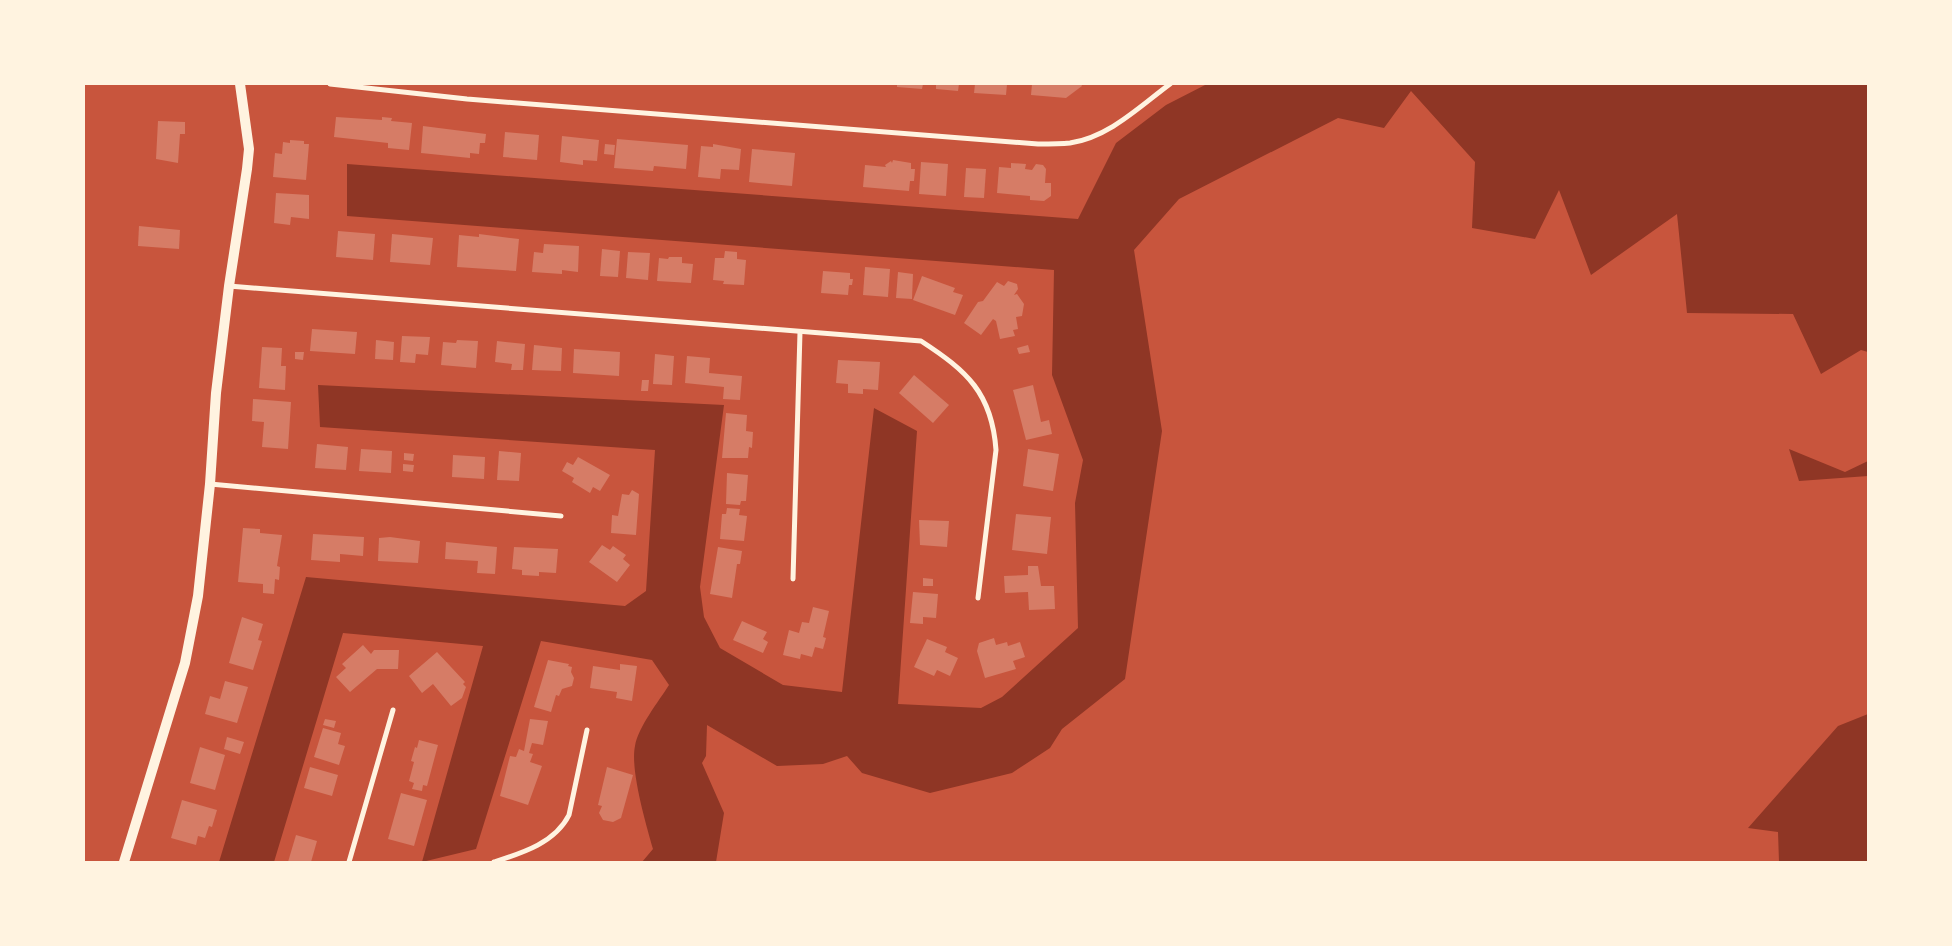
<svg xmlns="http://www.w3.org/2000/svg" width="1952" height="946" viewBox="0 0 1952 946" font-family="Signika,sans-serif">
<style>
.water{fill:#8f3625}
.building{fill:#d67c66}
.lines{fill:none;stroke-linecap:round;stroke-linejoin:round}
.minor{stroke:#fff3e0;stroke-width:5}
.secondary{stroke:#fff3e0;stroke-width:10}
</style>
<rect width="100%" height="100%" fill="#c8553d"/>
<!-- water -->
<g class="water">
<path d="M 1207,84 L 1868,84 L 1868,352 L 1861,350 L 1821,374 L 1793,314 L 1687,313 L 1677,214 L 1591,275 L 1559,190 L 1535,239 L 1472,228 L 1475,162 L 1411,91 L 1384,128 L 1338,118 L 1179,199 L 1134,250 L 1162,431 L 1125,679 L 1062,729 L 1050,748 L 1012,773 L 930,793 L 862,773 L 847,756 L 823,764 L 777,766 L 707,725 L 706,756 L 702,763 L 724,813 L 716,862 L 642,862 L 653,849 C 646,824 630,770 635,746 C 638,727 659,701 669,685 L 652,660 L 541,641 L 476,849 L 422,862 L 483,646 L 343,633 L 274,862 L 219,862 L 306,577 L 625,606 L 646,591 L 655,450 L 320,427 L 318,385 L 724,405 L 700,587 L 704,617 L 720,648 L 783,685 L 842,692 L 874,408 L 917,431 L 898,704 L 981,708 L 1002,697 L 1078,628 L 1075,503 L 1083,460 L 1052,375 L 1054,270 L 347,216 L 347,164 L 1078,219 L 1116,143 L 1166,105 Z"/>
<path d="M 1789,449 L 1845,472 L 1868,461 L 1868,476 L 1799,481 Z"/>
<path d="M 1868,714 L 1868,862 L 1779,862 L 1778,832 L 1748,828 L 1838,726 Z"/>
</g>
<!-- building -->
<g class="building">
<path d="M 897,84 L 923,84 L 922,89 L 897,87 Z"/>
<path d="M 936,84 L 959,84 L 958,91 L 936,89 Z"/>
<path d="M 975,84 L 1007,84 L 1006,95 L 974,93 Z"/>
<path d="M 1032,84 L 1081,84 L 1082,86 L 1066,98 L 1031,95 Z"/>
<path d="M 336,117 L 382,120 L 382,117 L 392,118 L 391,121 L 412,123 L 409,150 L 388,148 L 388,143 L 334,137 Z"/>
<path d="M 158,121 L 185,122 L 185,134 L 180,134 L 178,163 L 156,159 Z"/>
<path d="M 423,126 L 486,134 L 485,143 L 480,143 L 479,154 L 470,153 L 470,158 L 421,153 Z"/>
<path d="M 505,132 L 539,135 L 537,160 L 503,157 Z"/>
<path d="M 562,136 L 599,140 L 597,161 L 583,160 L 583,165 L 560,162 Z"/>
<path d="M 617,139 L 688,145 L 686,169 L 654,166 L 653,171 L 614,168 Z"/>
<path d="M 290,140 L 304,141 L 304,144 L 309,144 L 306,180 L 273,177 L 275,153 L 282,154 L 283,142 L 290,143 Z"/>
<path d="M 605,144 L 615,145 L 614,155 L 604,154 Z"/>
<path d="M 713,144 L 741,149 L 739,170 L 721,169 L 720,179 L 698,177 L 701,146 L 713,147 Z"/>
<path d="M 752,149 L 795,153 L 792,186 L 749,182 Z"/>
<path d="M 893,160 L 911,163 L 911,169 L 915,169 L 914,181 L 910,181 L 909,191 L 863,187 L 865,165 L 886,167 L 885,165 L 891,161 L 892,163 Z"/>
<path d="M 921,162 L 948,164 L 946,196 L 919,194 Z"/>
<path d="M 1011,163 L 1026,164 L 1025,169 L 1032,170 L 1036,164 L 1043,165 L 1046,169 L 1045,183 L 1051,183 L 1051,196 L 1044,201 L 1030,200 L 1030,196 L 997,193 L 999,167 L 1011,168 Z"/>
<path d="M 966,168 L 986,169 L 984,198 L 964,197 Z"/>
<path d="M 276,193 L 309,195 L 309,219 L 291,217 L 290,225 L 274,223 Z"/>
<path d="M 139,226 L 180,230 L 179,249 L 138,246 Z"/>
<path d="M 338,231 L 375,234 L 373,260 L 336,257 Z"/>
<path d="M 392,234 L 433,238 L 430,265 L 390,262 Z"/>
<path d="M 479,234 L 519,239 L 516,271 L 457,267 L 459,235 L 479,237 Z"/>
<path d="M 544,244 L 579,246 L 578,272 L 562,270 L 562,274 L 532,272 L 534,252 L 543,253 Z"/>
<path d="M 602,249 L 620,251 L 618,277 L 600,276 Z"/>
<path d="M 725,251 L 737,252 L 737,259 L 746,260 L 744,285 L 723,284 L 724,281 L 713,280 L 715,258 L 724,258 Z"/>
<path d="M 628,252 L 650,253 L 648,280 L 626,278 Z"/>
<path d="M 669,257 L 682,257 L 682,263 L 693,264 L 691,283 L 657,281 L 659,258 L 668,259 Z"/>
<path d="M 865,267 L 890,269 L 888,297 L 863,295 Z"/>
<path d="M 823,271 L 850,273 L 850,279 L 853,279 L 852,285 L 849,285 L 848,295 L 821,293 Z"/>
<path d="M 898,272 L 913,274 L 912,299 L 896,298 Z"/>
<path d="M 922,276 L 955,288 L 953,292 L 963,295 L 955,315 L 913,300 Z"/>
<path d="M 1008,281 L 1017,284 L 1018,289 L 1014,295 L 1017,294 L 1024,304 L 1022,316 L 1016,317 L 1018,329 L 1013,330 L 1015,336 L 1000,339 L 996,321 L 993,319 L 981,335 L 964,323 L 978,302 L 983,301 L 997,282 L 1004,286 Z"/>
<path d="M 312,329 L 357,332 L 355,354 L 310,351 Z"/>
<path d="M 402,336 L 430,337 L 428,355 L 416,354 L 415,363 L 400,362 Z"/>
<path d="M 376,340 L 394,342 L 393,360 L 375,359 Z"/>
<path d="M 457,340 L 478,341 L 476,368 L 441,365 L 443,342 L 456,343 Z"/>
<path d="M 497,341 L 525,344 L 523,370 L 511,370 L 512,364 L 495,362 Z"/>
<path d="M 534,345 L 562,348 L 561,371 L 532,370 Z"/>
<path d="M 1028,345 L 1030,352 L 1019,354 L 1017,348 Z"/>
<path d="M 262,347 L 282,348 L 281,366 L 286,366 L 285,390 L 259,388 Z"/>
<path d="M 574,349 L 620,352 L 619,376 L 573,373 Z"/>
<path d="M 295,352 L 304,352 L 303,360 L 295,359 Z"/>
<path d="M 655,354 L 674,356 L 672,385 L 653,384 Z"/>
<path d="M 687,356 L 710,358 L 709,373 L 742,376 L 740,400 L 723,399 L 724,387 L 685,383 Z"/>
<path d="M 838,360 L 880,362 L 878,390 L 863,389 L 863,394 L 848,393 L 848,384 L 836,383 Z"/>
<path d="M 914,375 L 949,405 L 933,423 L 899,393 Z"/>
<path d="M 642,380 L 649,380 L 648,391 L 641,391 Z"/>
<path d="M 1033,385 L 1041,422 L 1049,420 L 1052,434 L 1026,440 L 1013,390 Z"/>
<path d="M 253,399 L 291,402 L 288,449 L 262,447 L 264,422 L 252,421 Z"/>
<path d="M 726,413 L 747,415 L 746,431 L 753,432 L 752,448 L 749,447 L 748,458 L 722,458 Z"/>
<path d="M 317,444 L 348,447 L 346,470 L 315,468 Z"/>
<path d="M 361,449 L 392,451 L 391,473 L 359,471 Z"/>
<path d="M 1028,449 L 1059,454 L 1053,491 L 1023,486 Z"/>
<path d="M 499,451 L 521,453 L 519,481 L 497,480 Z"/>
<path d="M 404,453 L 414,454 L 413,461 L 404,460 Z"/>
<path d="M 453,455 L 485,457 L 484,479 L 452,477 Z"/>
<path d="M 578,457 L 610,475 L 600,491 L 593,487 L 590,493 L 572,482 L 574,478 L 562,471 L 567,462 L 573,465 Z"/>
<path d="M 403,464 L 414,465 L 413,472 L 403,471 Z"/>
<path d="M 727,473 L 748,475 L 746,501 L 741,501 L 740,505 L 726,504 Z"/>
<path d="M 632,490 L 639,494 L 636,535 L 611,533 L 612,515 L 618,516 L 622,494 L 629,495 Z"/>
<path d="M 727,508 L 740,509 L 739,515 L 747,516 L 744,541 L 720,539 L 722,514 L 726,514 Z"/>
<path d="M 1016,514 L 1051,517 L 1047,554 L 1012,550 Z"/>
<path d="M 919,520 L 949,521 L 947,547 L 920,545 Z"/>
<path d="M 243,528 L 260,529 L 260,533 L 282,535 L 277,566 L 280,567 L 279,580 L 275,579 L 274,594 L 263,593 L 263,584 L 238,582 Z"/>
<path d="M 313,534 L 364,537 L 363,556 L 340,554 L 340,562 L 311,560 Z"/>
<path d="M 390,537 L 420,541 L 418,563 L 378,561 L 379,538 Z"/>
<path d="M 446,542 L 497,547 L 495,574 L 477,573 L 478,561 L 445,559 Z"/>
<path d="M 602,545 L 610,550 L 613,546 L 626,555 L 623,559 L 630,565 L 617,582 L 589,562 Z"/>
<path d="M 514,547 L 558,549 L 556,573 L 539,572 L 539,576 L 522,575 L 522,570 L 512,569 Z"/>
<path d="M 718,547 L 742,551 L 740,564 L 737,564 L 732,598 L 710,594 Z"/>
<path d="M 1028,566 L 1038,566 L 1041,586 L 1054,586 L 1055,609 L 1029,610 L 1028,592 L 1005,593 L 1004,576 L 1028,575 Z"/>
<path d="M 923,578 L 933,579 L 933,586 L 923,586 Z"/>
<path d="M 913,592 L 938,594 L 936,618 L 923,617 L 923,624 L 910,623 Z"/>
<path d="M 813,607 L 829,611 L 823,637 L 826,638 L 823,649 L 815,647 L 812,657 L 801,654 L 800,659 L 783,655 L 789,630 L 799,633 L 802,622 L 809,623 Z"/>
<path d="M 242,617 L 263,624 L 258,640 L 262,641 L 253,670 L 229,663 Z"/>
<path d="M 742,621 L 767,632 L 763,639 L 768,642 L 763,653 L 733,640 Z"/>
<path d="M 994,638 L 996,645 L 1007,642 L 1008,646 L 1020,642 L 1025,657 L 1013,661 L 1016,669 L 985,678 L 977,651 L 979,643 Z"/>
<path d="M 927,639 L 947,647 L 945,652 L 958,658 L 950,676 L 937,670 L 934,676 L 914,667 Z"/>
<path d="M 363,645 L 371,654 L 374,650 L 399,650 L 398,669 L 377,669 L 350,692 L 336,677 L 346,668 L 342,664 Z"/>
<path d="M 437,652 L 465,682 L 463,684 L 466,687 L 462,698 L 451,706 L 433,684 L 422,693 L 409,676 Z"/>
<path d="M 548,660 L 569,664 L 568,666 L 572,667 L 571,672 L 574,678 L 572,686 L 562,689 L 559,696 L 556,695 L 551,712 L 534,707 Z"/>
<path d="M 620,664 L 637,666 L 632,701 L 616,698 L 617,692 L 590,688 L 593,666 L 620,670 Z"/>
<path d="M 225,681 L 248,687 L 237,723 L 205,714 L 210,696 L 220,699 Z"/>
<path d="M 325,719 L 336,721 L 334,728 L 323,725 Z"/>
<path d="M 530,719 L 548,721 L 543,745 L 532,743 L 529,753 L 533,754 L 530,762 L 542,766 L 528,805 L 500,796 L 510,756 L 516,757 L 519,749 L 524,751 Z"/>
<path d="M 323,728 L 341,733 L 338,744 L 345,746 L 339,765 L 314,757 Z"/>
<path d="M 227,737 L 244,742 L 240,754 L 224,749 Z"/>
<path d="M 419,740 L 438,745 L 427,786 L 423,785 L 422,791 L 412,789 L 414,783 L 409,781 L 414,762 L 411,761 L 415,747 L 417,748 Z"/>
<path d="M 200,747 L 225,755 L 215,790 L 190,783 Z"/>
<path d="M 310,767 L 338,775 L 332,796 L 304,788 Z"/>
<path d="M 607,767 L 633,775 L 621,818 L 613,822 L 603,820 L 599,813 L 602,806 L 598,805 Z"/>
<path d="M 401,793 L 427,800 L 414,846 L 388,839 Z"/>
<path d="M 182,800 L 217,810 L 212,827 L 209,826 L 205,838 L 198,836 L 196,845 L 171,838 Z"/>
<path d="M 296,835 L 317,841 L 311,862 L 288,862 Z"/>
</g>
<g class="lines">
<!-- minor -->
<g class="minor">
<path d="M 330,84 L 467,99 L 1038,144 C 1049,144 1060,144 1070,143 C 1109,137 1139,107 1170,84"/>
<path d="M 229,286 L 921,341 C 967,371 992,393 996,450 L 978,598"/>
<path d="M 210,484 L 561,516"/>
<path d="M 793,579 L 800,332"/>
<path d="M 349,862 L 393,710"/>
<path d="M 494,862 C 522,853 555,843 569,815 L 587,730"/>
</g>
<!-- secondary -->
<path class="secondary" d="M 124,862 L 185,663 L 198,596 L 210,484 L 216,393 L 229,286 L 247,169 L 249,149 L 240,84"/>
</g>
<!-- border -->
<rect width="1952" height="946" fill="none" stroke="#fff3e0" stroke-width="170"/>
</svg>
